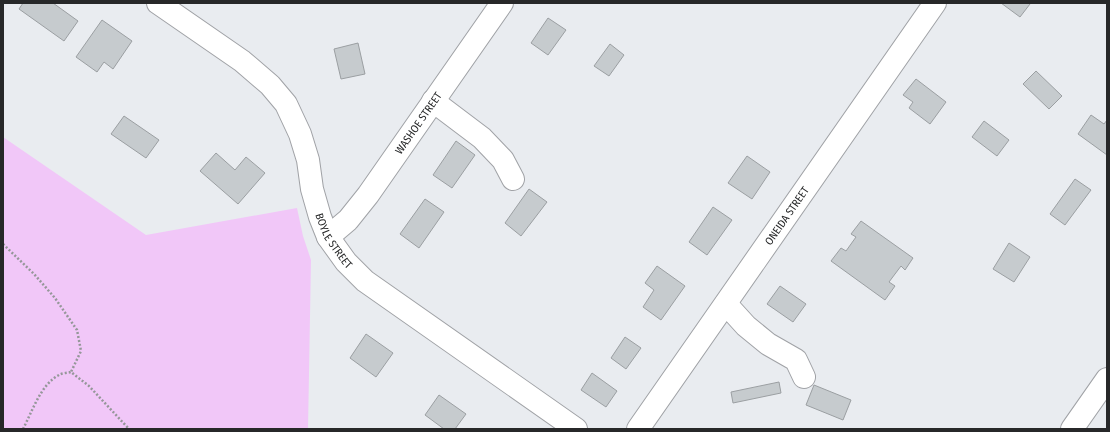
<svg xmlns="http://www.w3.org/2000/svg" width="1110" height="432" viewBox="0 0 1110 432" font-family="'Fira Sans Condensed',sans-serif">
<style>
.green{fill:#f1c7f8}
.building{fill:#c6cbce;stroke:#9b9fa2}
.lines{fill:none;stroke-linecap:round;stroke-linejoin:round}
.minor-casing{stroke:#a0a2a6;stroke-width:24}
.path{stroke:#959799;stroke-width:2.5;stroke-dasharray:2 2;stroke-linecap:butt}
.minor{stroke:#fff;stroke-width:22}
.labels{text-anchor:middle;stroke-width:4;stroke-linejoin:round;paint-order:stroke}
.street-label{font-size:11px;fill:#272829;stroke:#e9ecf0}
</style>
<rect width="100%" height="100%" fill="#e9ecf0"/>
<!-- green -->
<path class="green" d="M 3,137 L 146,235 L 297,208 L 303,236 L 311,260 L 308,429 L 3,429 Z"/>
<!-- building -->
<g class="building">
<path d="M 23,3 L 53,3 L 78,21 L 64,41 L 19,9 Z"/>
<path d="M 1001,3 L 1029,3 L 1030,4 L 1020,17 Z"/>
<path d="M 548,18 L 566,30 L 548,55 L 531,43 Z"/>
<path d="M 102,20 L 132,41 L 113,69 L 104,62 L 97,72 L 76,57 Z"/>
<path d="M 358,43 L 365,74 L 341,79 L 334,49 Z"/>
<path d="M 610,44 L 624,55 L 609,76 L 594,66 Z"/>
<path d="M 1036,71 L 1062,96 L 1049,109 L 1023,84 Z"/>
<path d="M 916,79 L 946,102 L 930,124 L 909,108 L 913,102 L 903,95 Z"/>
<path d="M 1091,115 L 1104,124 L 1107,120 L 1107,155 L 1078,134 Z"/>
<path d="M 124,116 L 159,140 L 146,158 L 111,134 Z"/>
<path d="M 984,121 L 1009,140 L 997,156 L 972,137 Z"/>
<path d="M 456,141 L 475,155 L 452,188 L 433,175 Z"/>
<path d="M 216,153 L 235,170 L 246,157 L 265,173 L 238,204 L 200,171 Z"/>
<path d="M 747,156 L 770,172 L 752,199 L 728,183 Z"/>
<path d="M 1075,179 L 1091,190 L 1065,225 L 1050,214 Z"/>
<path d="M 529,189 L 547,202 L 521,236 L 505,223 Z"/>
<path d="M 425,199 L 444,212 L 419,248 L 400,234 Z"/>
<path d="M 713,207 L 732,220 L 707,255 L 689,242 Z"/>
<path d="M 861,221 L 913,258 L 905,270 L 901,266 L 889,282 L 895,286 L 885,300 L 831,261 L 841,248 L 846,251 L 856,237 L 851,234 Z"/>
<path d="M 1009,243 L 1030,257 L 1014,282 L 993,269 Z"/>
<path d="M 657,266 L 685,286 L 661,320 L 643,307 L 654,290 L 645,283 Z"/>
<path d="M 780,286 L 806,304 L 793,322 L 767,304 Z"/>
<path d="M 366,334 L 393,353 L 376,377 L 350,358 Z"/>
<path d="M 625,337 L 641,348 L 626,369 L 611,358 Z"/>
<path d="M 592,373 L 617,391 L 606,407 L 581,390 Z"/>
<path d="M 779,382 L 781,393 L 733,403 L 731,392 Z"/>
<path d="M 814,385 L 851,400 L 843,420 L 806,405 Z"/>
<path d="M 439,395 L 466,414 L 455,429 L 444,429 L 425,415 Z"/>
</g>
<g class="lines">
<defs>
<g id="minor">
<path id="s1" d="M 158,3 L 242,61 L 270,85 L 286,104 L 300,134 L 308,160 L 312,189 L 320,217 L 328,237 L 346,262 L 365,281 L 576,429"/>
<path d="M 433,101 L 482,138 L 503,160 L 513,179"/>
<path id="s2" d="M 328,237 L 348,220 L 368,195 L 502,3"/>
<path d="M 726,304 L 746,326 L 768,344 L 796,360 L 804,377"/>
<path id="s3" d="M 638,429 L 935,3"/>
<path d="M 1072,429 L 1107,379"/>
</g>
</defs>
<!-- minor casing -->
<use href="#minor" class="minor-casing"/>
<!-- path -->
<g class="path">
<path d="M 3,244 L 34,274 L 55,298 L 77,330 L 81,351 L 71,372"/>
<path d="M 23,429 C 32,412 41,384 59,375 C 62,373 67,373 71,372 L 89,386 L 129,429"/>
</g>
<!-- minor -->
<use href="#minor" class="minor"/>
</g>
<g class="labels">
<!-- street labels -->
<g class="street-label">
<text dy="4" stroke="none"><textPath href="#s2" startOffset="146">WASHOE STREET</textPath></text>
<text dy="4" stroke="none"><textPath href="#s3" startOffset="260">ONEIDA STREET</textPath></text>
<text dy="4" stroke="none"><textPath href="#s1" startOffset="310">BOYLE STREET</textPath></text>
</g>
</g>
<!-- border -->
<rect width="1110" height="432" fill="none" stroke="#272829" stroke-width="8"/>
</svg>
